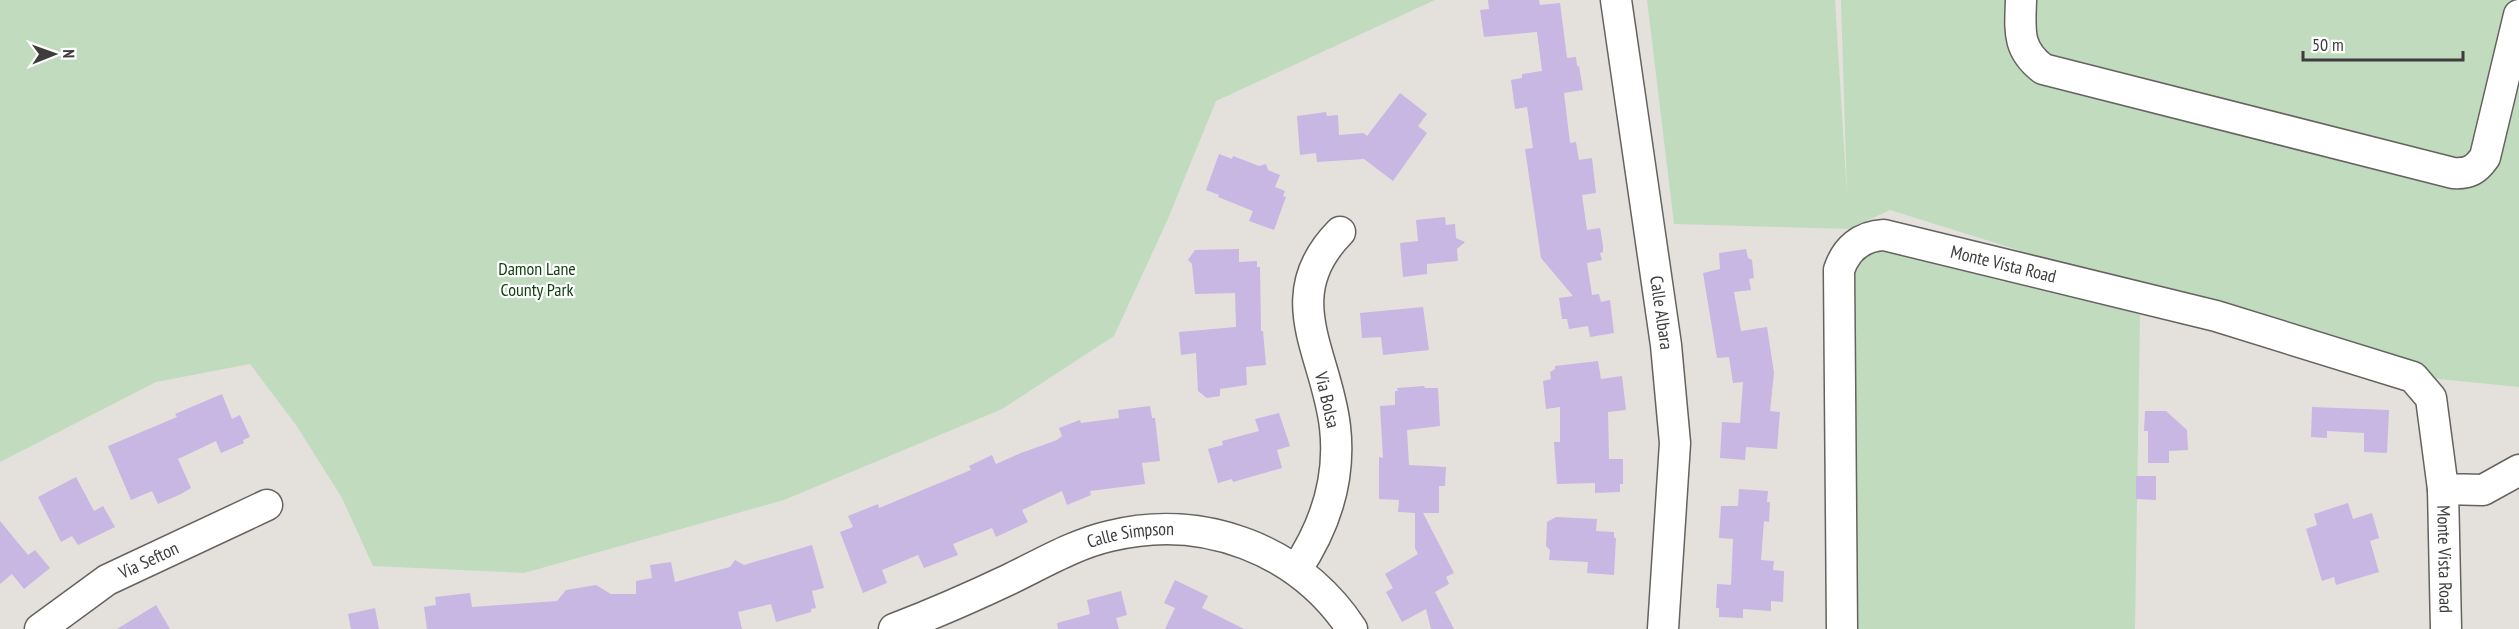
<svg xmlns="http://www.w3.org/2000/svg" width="2519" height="629" viewBox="0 0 2519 629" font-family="'PT Sans Narrow',sans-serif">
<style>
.green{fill:#c1dbbf}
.building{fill:#c8b6e3}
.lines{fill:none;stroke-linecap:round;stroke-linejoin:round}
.minor-casing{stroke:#65635f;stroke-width:33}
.minor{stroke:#fff;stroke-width:30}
.labels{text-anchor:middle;stroke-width:4.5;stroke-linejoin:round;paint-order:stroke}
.street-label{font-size:18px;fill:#3e3d3b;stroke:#fff}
.park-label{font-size:18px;fill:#0d3f0d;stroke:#fff}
</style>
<rect width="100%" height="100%" fill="#e4e1dd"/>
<!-- green -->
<g class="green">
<path d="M 0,0 L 1435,0 L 1216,101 L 1167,221 L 1114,336 L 1002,409 L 784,500 L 524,573 L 373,566 L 342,498 L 296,425 L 250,364 L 156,382 L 0,462 Z"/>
<path d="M 1647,0 L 1835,0 L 1847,195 L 1841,0 L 2519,0 L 2519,387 L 2428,378 L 1890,210 L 1849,229 L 2140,315 L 2135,629 L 1855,629 L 1848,229 L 1674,224 Z"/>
</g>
<!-- building -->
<g class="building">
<path d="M 1488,0 L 1539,0 L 1540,5 L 1560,3 L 1567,58 L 1576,57 L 1577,66 L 1579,66 L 1583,90 L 1564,93 L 1570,143 L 1576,142 L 1579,160 L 1592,158 L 1596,193 L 1582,195 L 1587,230 L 1600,228 L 1603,245 L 1603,252 L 1600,253 L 1602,260 L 1587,263 L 1592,295 L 1599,294 L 1601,302 L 1610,300 L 1614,333 L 1590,337 L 1588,326 L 1569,329 L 1567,319 L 1562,319 L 1559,298 L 1573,296 L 1541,258 L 1525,149 L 1533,148 L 1527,107 L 1515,109 L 1511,80 L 1522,78 L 1522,74 L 1542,71 L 1537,32 L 1484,37 L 1480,10 L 1489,9 Z"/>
<path d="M 1400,93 L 1427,114 L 1418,126 L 1427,133 L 1393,181 L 1364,159 L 1317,162 L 1316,153 L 1300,155 L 1297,116 L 1326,112 L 1327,116 L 1338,115 L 1339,135 L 1364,133 L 1367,136 Z"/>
<path d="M 1219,154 L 1232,159 L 1233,156 L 1259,166 L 1266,164 L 1268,170 L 1280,175 L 1275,187 L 1285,191 L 1283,196 L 1286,197 L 1274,230 L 1249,221 L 1253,211 L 1218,197 L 1219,195 L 1206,190 Z"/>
<path d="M 1445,217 L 1446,225 L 1455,224 L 1456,238 L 1465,242 L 1457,249 L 1458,261 L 1427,264 L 1427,274 L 1403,277 L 1400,243 L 1418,241 L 1416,220 Z"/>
<path d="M 1239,249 L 1239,262 L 1257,261 L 1257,267 L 1260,267 L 1261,331 L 1263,331 L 1266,365 L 1246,367 L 1247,385 L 1220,389 L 1220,396 L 1207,398 L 1198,391 L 1196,353 L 1181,355 L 1179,332 L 1236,327 L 1235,293 L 1195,294 L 1192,264 L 1188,260 L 1195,250 Z"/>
<path d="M 1746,249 L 1748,258 L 1752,260 L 1754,278 L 1749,279 L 1751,290 L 1734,292 L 1741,331 L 1767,327 L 1774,373 L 1770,411 L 1780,412 L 1777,449 L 1746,447 L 1745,460 L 1720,458 L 1722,422 L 1740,423 L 1743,382 L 1733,383 L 1729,357 L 1717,358 L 1703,273 L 1720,269 L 1719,253 Z"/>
<path d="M 1423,307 L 1429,350 L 1383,355 L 1381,337 L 1362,338 L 1360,313 Z"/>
<path d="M 1598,361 L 1601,379 L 1622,376 L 1626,410 L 1608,412 L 1609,459 L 1623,459 L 1623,484 L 1620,484 L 1620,492 L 1595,493 L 1595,483 L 1557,484 L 1554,442 L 1560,442 L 1560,407 L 1546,409 L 1543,381 L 1551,379 L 1550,372 L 1555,369 L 1555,366 Z"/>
<path d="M 1424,386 L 1425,388 L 1438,388 L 1440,426 L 1407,430 L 1409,465 L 1446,467 L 1445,486 L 1439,486 L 1439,513 L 1423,513 L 1454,573 L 1446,577 L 1449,584 L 1435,592 L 1454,629 L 1431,629 L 1426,609 L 1402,622 L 1386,592 L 1393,588 L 1385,574 L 1418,554 L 1415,548 L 1415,513 L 1398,512 L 1399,500 L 1379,499 L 1379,457 L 1383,458 L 1380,406 L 1395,405 L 1395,391 L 1398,391 L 1397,388 Z"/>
<path d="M 222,394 L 232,419 L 240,415 L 250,437 L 243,440 L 244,443 L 221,453 L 216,441 L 178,459 L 191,488 L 181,494 L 158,504 L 152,491 L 131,500 L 108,446 L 177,417 L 175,414 Z"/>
<path d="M 1150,406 L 1152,418 L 1155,418 L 1160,461 L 1142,463 L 1145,484 L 1090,491 L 1091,495 L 1067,505 L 1062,491 L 1022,510 L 1028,522 L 996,537 L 992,528 L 953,544 L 958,555 L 924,568 L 918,555 L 882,570 L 887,583 L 863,593 L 840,532 L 853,527 L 848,516 L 878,504 L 879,508 L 971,470 L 969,466 L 992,455 L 996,464 L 1021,453 L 1057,440 L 1062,436 L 1059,428 L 1080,420 L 1081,423 L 1119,418 L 1118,410 Z"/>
<path d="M 2312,407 L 2389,410 L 2387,453 L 2364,452 L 2364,433 L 2327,431 L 2327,438 L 2311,437 Z"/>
<path d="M 2145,411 L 2166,411 L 2187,430 L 2188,450 L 2169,451 L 2169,463 L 2148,463 L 2148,431 L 2144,431 Z"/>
<path d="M 1279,413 L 1290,446 L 1277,450 L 1282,468 L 1233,482 L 1232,479 L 1218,483 L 1208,449 L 1223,445 L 1222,441 L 1259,431 L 1255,419 Z"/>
<path d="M 2136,476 L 2156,476 L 2156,500 L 2136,499 Z"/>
<path d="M 76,477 L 94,511 L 103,506 L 115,527 L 78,545 L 72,536 L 61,542 L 38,497 Z"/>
<path d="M 1739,489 L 1768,491 L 1767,502 L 1770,502 L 1769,522 L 1764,521 L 1761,560 L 1774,561 L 1773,570 L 1784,571 L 1783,602 L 1771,601 L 1771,611 L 1743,609 L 1743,618 L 1719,617 L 1719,608 L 1716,608 L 1717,584 L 1731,585 L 1733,539 L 1719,538 L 1721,506 L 1738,506 Z"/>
<path d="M 2348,503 L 2353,519 L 2372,513 L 2379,538 L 2370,541 L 2379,572 L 2336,585 L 2334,577 L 2322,581 L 2306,529 L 2317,525 L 2314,514 Z"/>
<path d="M 1556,517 L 1597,519 L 1596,531 L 1614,532 L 1614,538 L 1616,538 L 1614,575 L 1587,573 L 1588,562 L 1549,560 L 1550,550 L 1546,546 L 1547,522 Z"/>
<path d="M 0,521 L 28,555 L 35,550 L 50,568 L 24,589 L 12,574 L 0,584 Z"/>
<path d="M 812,545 L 824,588 L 812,591 L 816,608 L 811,609 L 811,612 L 776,622 L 771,604 L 738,612 L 742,629 L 427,629 L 424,607 L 436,605 L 435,597 L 470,593 L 472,607 L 557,601 L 566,590 L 596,585 L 611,594 L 636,594 L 636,581 L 652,578 L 650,565 L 671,562 L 675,582 L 730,567 L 735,560 L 744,565 Z"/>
<path d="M 1175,580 L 1208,596 L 1202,608 L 1244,629 L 1165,629 L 1175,608 L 1164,603 Z"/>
<path d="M 1121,591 L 1127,615 L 1116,618 L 1119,629 L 1058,629 L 1057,623 L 1090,614 L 1087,600 Z"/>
<path d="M 156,605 L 170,629 L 117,629 Z"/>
<path d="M 375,608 L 379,629 L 351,629 L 348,614 Z"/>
</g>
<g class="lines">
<defs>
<g id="minor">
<path id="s1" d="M 1616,0 L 1666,345 L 1675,443 L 1663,629"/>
<path d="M 2021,0 C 2020,31 2017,49 2043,69 L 2453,173 C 2469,174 2476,170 2485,157 L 2519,15"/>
<path id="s2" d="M 2443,489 L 2446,629"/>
<path d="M 1296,570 C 1325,527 1341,479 1335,427 C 1327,354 1276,297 1340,232"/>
<path id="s3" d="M 40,629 L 107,580 L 267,505"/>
<path id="s4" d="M 894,629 C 933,614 972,597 1010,579 C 1043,563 1075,544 1110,536 C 1203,513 1299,549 1352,629"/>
<path id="s5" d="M 1842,629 L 1839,270 C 1846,249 1861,236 1884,235 L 2216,316 L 2413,377 L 2431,398 L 2443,489 L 2483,490 L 2519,470"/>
</g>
</defs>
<!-- minor casing -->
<use href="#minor" class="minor-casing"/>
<!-- minor -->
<use href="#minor" class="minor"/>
</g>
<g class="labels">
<!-- street labels -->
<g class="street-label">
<text dy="6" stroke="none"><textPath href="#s5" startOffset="543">Monte Vista Road</textPath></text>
<text dy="6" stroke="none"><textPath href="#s1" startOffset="316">Calle Albara</textPath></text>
<text transform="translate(1327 400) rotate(77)" y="6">Via Bolsa</text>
<text dy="6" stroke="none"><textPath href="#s4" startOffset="256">Calle Simpson</textPath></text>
<text dy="6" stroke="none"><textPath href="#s3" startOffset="129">Via Sefton</textPath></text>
<text dy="6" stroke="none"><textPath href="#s2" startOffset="70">Monte Vista Road</textPath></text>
</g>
<!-- park labels -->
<g class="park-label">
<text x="537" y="275">Damon Lane<tspan x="537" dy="21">County Park</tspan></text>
</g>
</g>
<!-- north arrow -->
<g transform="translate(54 54) rotate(89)" stroke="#ffffff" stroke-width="4.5" paint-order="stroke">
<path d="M0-4.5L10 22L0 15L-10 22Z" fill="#3e3d3b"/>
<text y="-9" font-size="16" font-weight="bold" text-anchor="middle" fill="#3e3d3b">N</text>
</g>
<!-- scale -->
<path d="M2303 51v9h160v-9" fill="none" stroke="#3e3d3b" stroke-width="3"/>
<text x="2312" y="51" font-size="18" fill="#3e3d3b" stroke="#ffffff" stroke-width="4.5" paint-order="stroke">50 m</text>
</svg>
